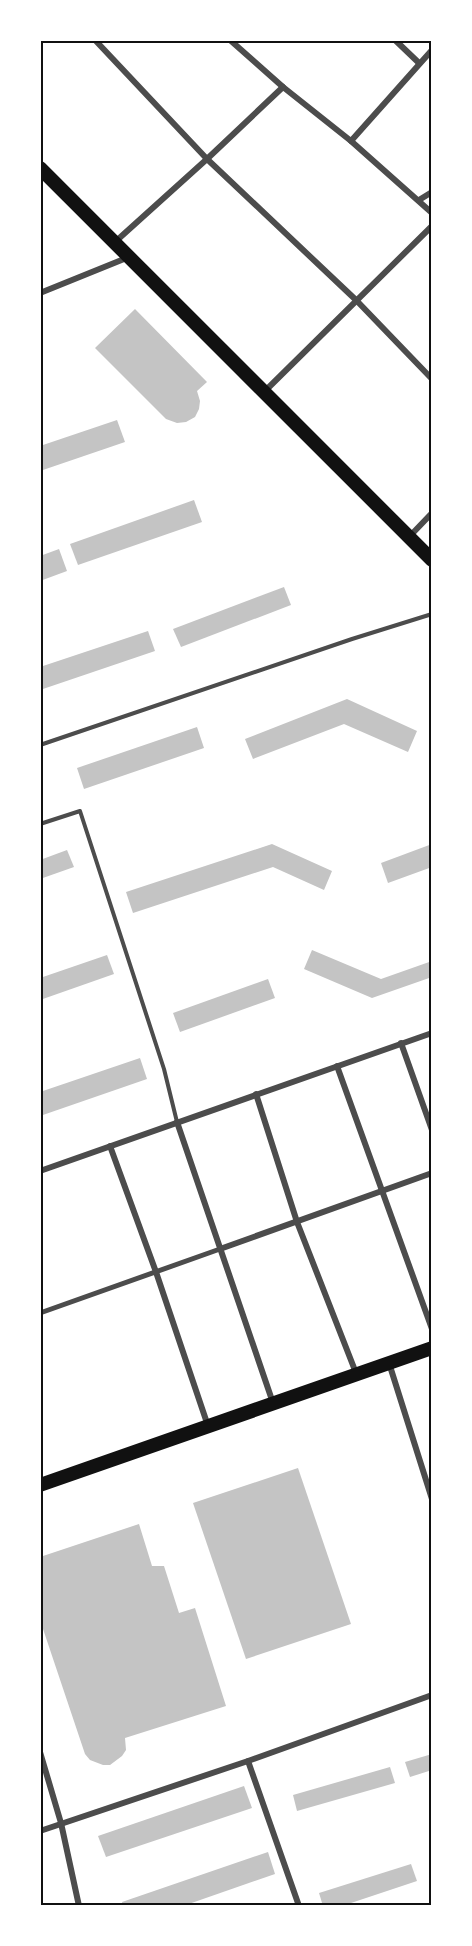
<svg xmlns="http://www.w3.org/2000/svg" width="472" height="1946" viewBox="0 0 472 1946" font-family="'Noto Serif',serif">
<style>
.building{fill:#c4c4c4}
.lines{fill:none;stroke-linecap:round;stroke-linejoin:round}
.service{stroke:#4c4c4c;stroke-width:4}
.pedestrian{stroke:#4c4c4c;stroke-width:5}
.minor{stroke:#4c4c4c;stroke-width:6}
.primary{stroke:#111;stroke-width:14}
.neatline{fill:none;stroke:#111;stroke-width:2}
</style>
<rect width="100%" height="100%" fill="#fff"/>
<!-- building -->
<g class="building">
<path d="M 135,309 L 207,382 L 197,391 L 200,401 L 199,409 L 195,417 L 186,422 L 177,423 L 166,419 L 95,348 Z"/>
<path d="M 117,420 L 125,442 L 40,471 L 40,446 Z"/>
<path d="M 194,500 L 202,522 L 78,565 L 70,544 Z"/>
<path d="M 59,549 L 67,571 L 40,581 L 40,556 Z"/>
<path d="M 284,587 L 291,605 L 181,647 L 173,629 Z"/>
<path d="M 148,631 L 155,651 L 40,690 L 40,667 Z"/>
<path d="M 347,699 L 417,731 L 408,752 L 344,724 L 253,759 L 245,739 Z"/>
<path d="M 197,727 L 204,748 L 84,789 L 77,768 Z"/>
<path d="M 272,844 L 332,871 L 324,890 L 273,867 L 133,913 L 126,892 Z"/>
<path d="M 432,844 L 432,867 L 388,883 L 381,863 Z"/>
<path d="M 67,850 L 74,867 L 40,879 L 40,860 Z"/>
<path d="M 312,950 L 381,979 L 432,961 L 432,977 L 372,998 L 304,969 Z"/>
<path d="M 107,955 L 114,974 L 40,1000 L 40,978 Z"/>
<path d="M 268,979 L 275,998 L 180,1032 L 173,1013 Z"/>
<path d="M 140,1058 L 147,1079 L 40,1116 L 40,1092 Z"/>
<path d="M 298,1468 L 351,1624 L 246,1659 L 193,1503 Z"/>
<path d="M 139,1524 L 152,1566 L 164,1566 L 179,1613 L 195,1608 L 226,1706 L 125,1738 L 126,1750 L 122,1756 L 110,1765 L 103,1765 L 90,1760 L 85,1754 L 40,1620 L 40,1557 Z"/>
<path d="M 432,1754 L 432,1770 L 410,1777 L 405,1762 Z"/>
<path d="M 390,1767 L 395,1783 L 297,1811 L 293,1795 Z"/>
<path d="M 244,1786 L 252,1808 L 106,1857 L 98,1836 Z"/>
<path d="M 268,1852 L 275,1874 L 183,1906 L 123,1906 L 122,1902 Z"/>
<path d="M 411,1864 L 417,1881 L 342,1906 L 323,1906 L 319,1893 Z"/>
</g>
<g class="lines">
<!-- service -->
<g class="service">
<path d="M 40,745 L 352,639 L 432,614"/>
<path d="M 40,824 L 80,811 L 164,1069 L 177,1122"/>
</g>
<!-- pedestrian -->
<path class="pedestrian" d="M 40,1313 L 220,1249"/>
<!-- minor -->
<g class="minor">
<path d="M 95,40 L 207,159 L 356,300 L 432,379"/>
<path d="M 230,40 L 283,87 L 351,141 L 432,213"/>
<path d="M 395,40 L 419,63"/>
<path d="M 351,141 L 432,50"/>
<path d="M 419,200 L 432,192"/>
<path d="M 115,242 L 207,159 L 283,87"/>
<path d="M 40,293 L 129,257"/>
<path d="M 264,392 L 432,226"/>
<path d="M 409,537 L 432,513"/>
<path d="M 401,1043 L 432,1130"/>
<path d="M 337,1066 L 432,1329"/>
<path d="M 256,1094 L 297,1222 L 356,1373"/>
<path d="M 177,1122 L 273,1403"/>
<path d="M 110,1146 L 156,1272 L 208,1426"/>
<path d="M 40,1171 L 432,1033"/>
<path d="M 220,1249 L 432,1173"/>
<path d="M 389,1363 L 432,1499"/>
<path d="M 40,1752 L 61,1823 L 79,1906"/>
<path d="M 248,1761 L 299,1906"/>
<path d="M 40,1831 L 248,1761 L 432,1695"/>
</g>
<!-- primary -->
<g class="primary">
<path d="M 40,168 L 432,560"/>
<path d="M 40,1485 L 432,1348"/>
</g>
</g>
<!-- border -->
<rect width="472" height="1946" fill="none" stroke="#ffffff" stroke-width="84"/>
<rect x="42" y="42" width="388" height="1862" class="neatline"/>
</svg>
